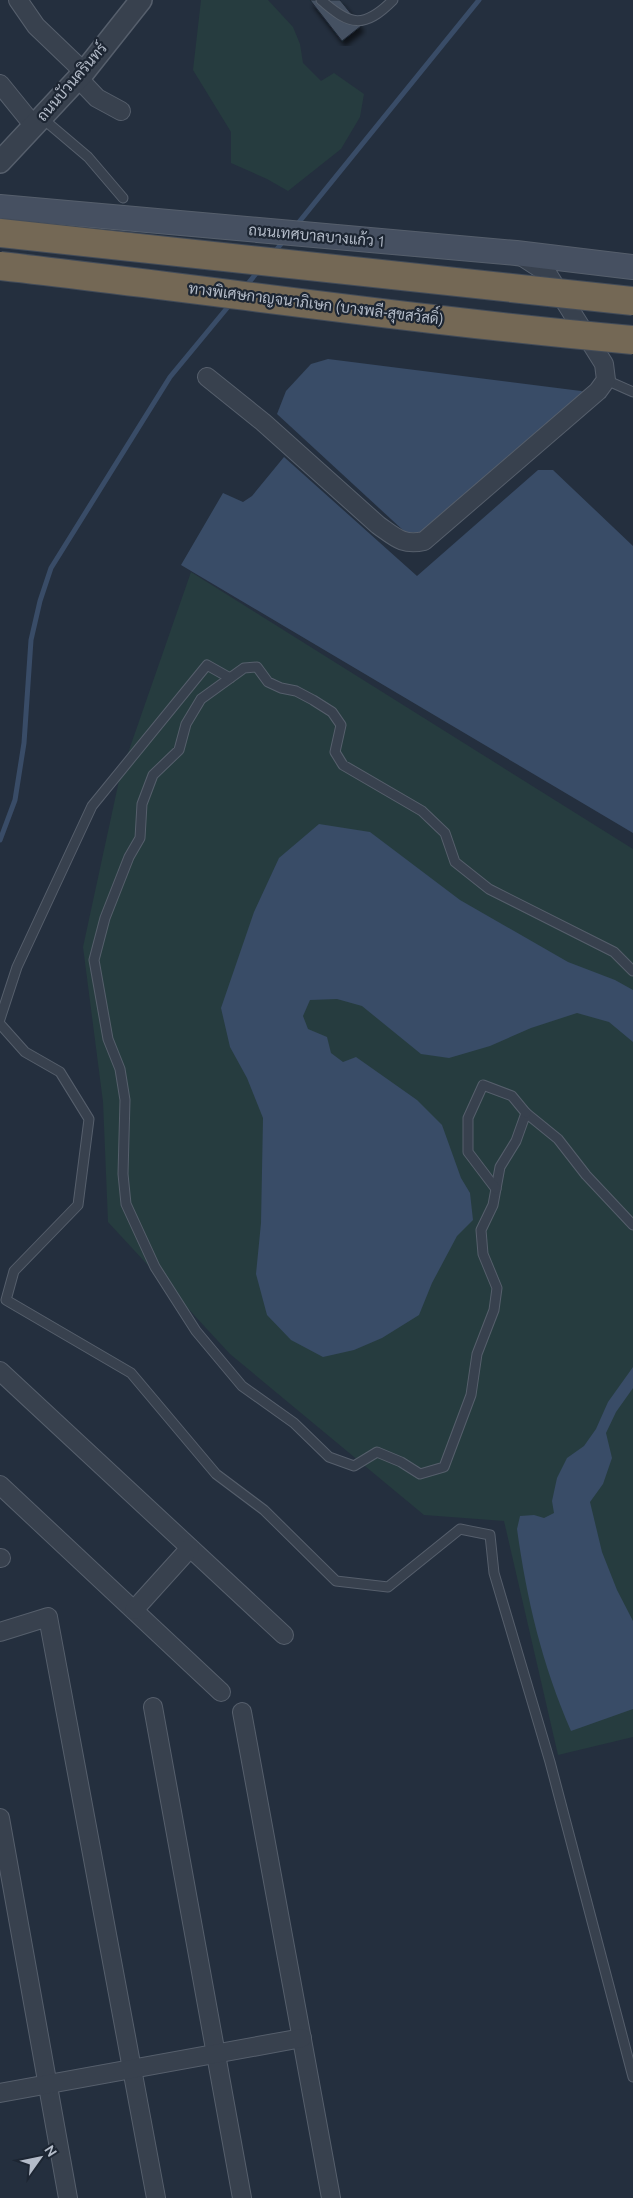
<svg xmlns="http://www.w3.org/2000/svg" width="633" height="2198" viewBox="0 0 633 2198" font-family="Ubuntu,Sarabun,sans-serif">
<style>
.green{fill:#263c3f}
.water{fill:#394c67}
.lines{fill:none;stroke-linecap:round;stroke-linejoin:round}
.stream{stroke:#394c67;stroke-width:5}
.building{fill:#455162;stroke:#1f2835;filter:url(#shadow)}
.service-casing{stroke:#565f6c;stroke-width:11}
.minor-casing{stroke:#565f6c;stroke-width:20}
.tertiary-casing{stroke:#565f6c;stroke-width:24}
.secondary-casing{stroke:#565f6c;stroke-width:26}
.service{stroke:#38414e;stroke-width:9}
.minor{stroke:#38414e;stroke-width:18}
.tertiary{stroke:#38414e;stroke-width:21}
.secondary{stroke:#465061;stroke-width:24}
.motorway-bridge-casing{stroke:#434c59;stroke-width:30;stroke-linecap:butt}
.motorway-bridge{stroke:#746855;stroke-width:28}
.labels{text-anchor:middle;stroke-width:4.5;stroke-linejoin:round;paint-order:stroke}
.street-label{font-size:15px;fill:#b4bcc9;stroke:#1d2633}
</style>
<defs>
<filter id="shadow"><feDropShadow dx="3" dy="5.5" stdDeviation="2.5" flood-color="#0009"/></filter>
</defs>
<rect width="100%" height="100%" fill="#242f3e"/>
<!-- green -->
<g class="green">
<path d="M 201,0 L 268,0 L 293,27 L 300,44 L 303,63 L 321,81 L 334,73 L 364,94 L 360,117 L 341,149 L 288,191 L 267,179 L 231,163 L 231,132 L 193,70 Z"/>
<path d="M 191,572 L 633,849 L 633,1737 L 558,1755 L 504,1521 L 424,1515 L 230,1354 L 108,1222 L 103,1102 L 83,947 L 120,776 Z"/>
</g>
<!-- water -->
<g class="water">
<path d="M 328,359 L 581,391 L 588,394 L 425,533 L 405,532 L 277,414 L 286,391 L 311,364 Z"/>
<path d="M 284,457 L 417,576 L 538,470 L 553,470 L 633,546 L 633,833 L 181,565 L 223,493 L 243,502 L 252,496 Z"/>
<path d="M 319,824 L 370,832 L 460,900 L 568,962 L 615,980 L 633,990 L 633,1042 L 609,1022 L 577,1013 L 531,1028 L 490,1046 L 449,1058 L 421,1054 L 362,1006 L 337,999 L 310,1000 L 303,1016 L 308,1029 L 327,1037 L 331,1053 L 343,1062 L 356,1057 L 417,1100 L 442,1125 L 461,1178 L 470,1193 L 473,1220 L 457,1236 L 432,1283 L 419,1315 L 382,1338 L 354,1350 L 323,1357 L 291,1340 L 267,1315 L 256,1274 L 261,1223 L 263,1118 L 247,1078 L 230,1047 L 221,1008 L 254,912 L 279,858 Z"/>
<path d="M 633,1367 L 633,1388 L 616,1412 L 606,1433 L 612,1458 L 603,1484 L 590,1502 L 602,1552 L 617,1590 L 633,1621 L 633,1709 L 571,1731 C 542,1664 527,1601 517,1529 L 520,1516 L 534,1515 L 544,1518 L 554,1513 L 552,1501 L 557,1478 L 567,1458 L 584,1446 L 596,1429 L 608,1402 Z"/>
</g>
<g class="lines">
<!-- stream -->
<g class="stream">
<path d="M 295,227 L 479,0"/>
<path d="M 273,254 L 285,239"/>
<path d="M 246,286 L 259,270"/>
<path d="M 0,840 L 15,800 L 24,743 L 31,640 L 40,601 L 51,568 L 170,377 L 232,302"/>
</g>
</g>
<!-- building -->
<path class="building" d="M 310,0 L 340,0 L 361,26 L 342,41 Z"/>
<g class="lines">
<defs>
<g id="service">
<path d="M 321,0 C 350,26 364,29 393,0"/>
<path d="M 42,118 L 88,157 L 123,198"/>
<path d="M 606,380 L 633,392"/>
<path d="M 633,971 L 614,952 L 489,889 L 455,862 L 445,833 L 422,811 L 343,765 L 335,752 L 341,725 L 332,712 L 313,700 L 296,691 L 281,688 L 268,682 L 257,667 L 244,668 L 201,699 L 186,724 L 179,750 L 153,775 L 142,804 L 140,838 L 129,857 L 105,918 L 94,960 L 108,1039 L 120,1069 L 125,1100 L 123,1174 L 126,1204 L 155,1267 L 196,1331 L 242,1386 L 294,1423 L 329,1457 L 354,1466 L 377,1452 L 401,1462 L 420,1474 L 444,1467 L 471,1395 L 477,1354 L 494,1310 L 497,1288 L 483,1254 L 481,1230 L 493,1205 L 500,1167 L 516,1141 L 526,1113 L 558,1139 L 586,1175 L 633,1225"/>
<path d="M 0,1019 L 17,967 L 92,806 L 207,665 L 230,678"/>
<path d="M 0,1024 L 25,1052 L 60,1072 L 89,1119 L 78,1205 L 14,1271 L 6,1300 L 131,1373 L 216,1474 L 264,1510 L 336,1581 L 388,1587 L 460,1529 L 490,1535 L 494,1573 L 550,1762 L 633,2077"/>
<path d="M 496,1189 L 468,1152 L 468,1118 L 483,1085 L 512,1096 L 526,1113"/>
</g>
<g id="minor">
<path d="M 18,0 L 36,26 L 84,72"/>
<path d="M 78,78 L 97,98 L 121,111"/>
<path d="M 0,84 L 34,126"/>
<path d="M 207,377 L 263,422 L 378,525 C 395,537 403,546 424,541 L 598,391 L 606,380 L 604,364 L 547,273 L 521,256"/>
<path d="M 0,1371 L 284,1635"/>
<path d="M 0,1485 L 221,1692"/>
<path d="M 0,1558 L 1,1558"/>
<path d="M 134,1610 L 190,1548"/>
<path d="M 0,1632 L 48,1617 L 156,2198"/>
<path d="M 153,1707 L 242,2198"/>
<path d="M 242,1712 L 331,2198"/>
<path d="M 0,1818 L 68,2198"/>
<path d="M 0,2093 L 302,2038"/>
</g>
<path id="tertiary" d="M 0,162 L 84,72 L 141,0"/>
<path id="secondary" d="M 0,207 L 516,253 L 633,267"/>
</defs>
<!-- service casing -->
<use href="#service" class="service-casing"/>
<!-- minor casing -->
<use href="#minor" class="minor-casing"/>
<!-- tertiary casing -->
<use href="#tertiary" class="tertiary-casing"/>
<!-- secondary casing -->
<use href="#secondary" class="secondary-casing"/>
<!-- service -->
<use href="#service" class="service"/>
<!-- minor -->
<use href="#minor" class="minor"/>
<!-- tertiary -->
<use href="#tertiary" class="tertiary"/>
<!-- secondary -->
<use href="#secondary" class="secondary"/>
<defs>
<g id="motorway-bridge">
<path d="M 0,233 L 633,301"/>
<path d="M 0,266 C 211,290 421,321 633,340"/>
</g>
</defs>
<!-- motorway-bridge casing -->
<use href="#motorway-bridge" class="motorway-bridge-casing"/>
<!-- motorway-bridge -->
<use href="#motorway-bridge" class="motorway-bridge"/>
</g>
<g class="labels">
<!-- street labels -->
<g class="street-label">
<text transform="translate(72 82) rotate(-49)" y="5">ถนนบัวนครินทร์</text>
<text transform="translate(317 236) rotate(5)" y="5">ถนนเทศบาลบางแก้ว 1</text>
<text transform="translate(316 304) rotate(7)" y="5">ทางพิเศษกาญจนาภิเษก (บางพลี-สุขสวัสดิ์)</text>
</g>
</g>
<!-- north arrow -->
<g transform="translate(40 2158) rotate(57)" stroke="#1d2633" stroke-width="4" paint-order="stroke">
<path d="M0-4L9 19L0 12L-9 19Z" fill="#b4bcc9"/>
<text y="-8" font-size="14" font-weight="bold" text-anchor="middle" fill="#b4bcc9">N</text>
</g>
</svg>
